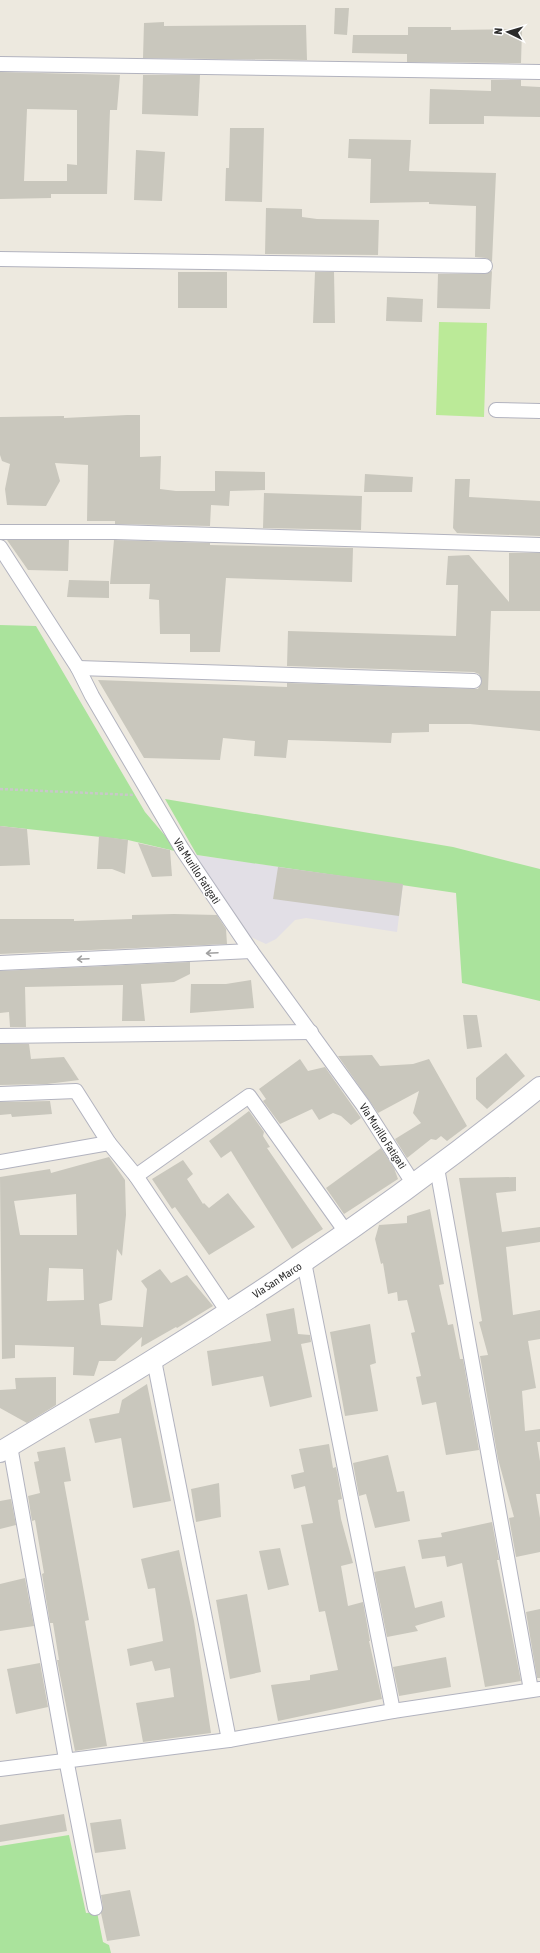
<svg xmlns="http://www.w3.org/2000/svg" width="540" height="1953" viewBox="0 0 540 1953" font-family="'Asap Condensed',sans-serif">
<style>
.industrial{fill:#e2dfe6}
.green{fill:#aae39c}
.pitch{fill:#bbea98}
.building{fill:#c9c7bd;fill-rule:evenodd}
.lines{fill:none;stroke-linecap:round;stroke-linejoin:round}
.minor-casing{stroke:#b2b3bf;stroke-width:16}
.secondary-casing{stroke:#b2b3bf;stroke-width:22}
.path{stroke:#c8c8c8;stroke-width:2.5;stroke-dasharray:3 2;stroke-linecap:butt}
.minor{stroke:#fff;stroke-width:14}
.secondary{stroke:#fff;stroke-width:20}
.oneway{stroke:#a0a0a0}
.labels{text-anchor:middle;stroke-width:3;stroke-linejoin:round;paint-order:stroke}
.street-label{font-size:11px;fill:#2c2c2c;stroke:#fff}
</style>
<rect width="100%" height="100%" fill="#ede9df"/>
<!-- industrial -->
<path class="industrial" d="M 195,855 L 403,884 L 397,932 L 306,918 L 295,920 L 276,939 L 266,944 L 251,937 Z"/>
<!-- green -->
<g class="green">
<path d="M 0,625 L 36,626 L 145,812 L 179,852 L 128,840 L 0,826 Z"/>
<path d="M 165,799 L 453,847 L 540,869 L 540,1001 L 462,983 L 456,893 L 197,855 Z"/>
<path d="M 69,1835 L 86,1913 L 97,1912 L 103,1942 L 109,1945 L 111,1953 L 0,1953 L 0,1846 Z"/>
</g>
<!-- pitch -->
<path class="pitch" d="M 439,322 L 487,323 L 484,417 L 436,415 Z"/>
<!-- building -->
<g class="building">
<path d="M 335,8 L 349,8 L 347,35 L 334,34 Z"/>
<path d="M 164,22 L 164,26 L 306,25 L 307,60 L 143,58 L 144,23 Z"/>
<path d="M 408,27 L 451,27 L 451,30 L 522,29 L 521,63 L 407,62 L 407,54 L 352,53 L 353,35 L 408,35 Z"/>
<path d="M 0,72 L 120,75 L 117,110 L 110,110 L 107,194 L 51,194 L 51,198 L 0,199 ZM 27,109 L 77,110 L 77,165 L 67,164 L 67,181 L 24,181 Z"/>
<path d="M 143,75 L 200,75 L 198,116 L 142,114 Z"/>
<path d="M 491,80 L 521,80 L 521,86 L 540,87 L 540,117 L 484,116 L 484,124 L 429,124 L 430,89 L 491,91 Z"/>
<path d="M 230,128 L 264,128 L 262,202 L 225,201 L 226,168 L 229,168 Z"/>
<path d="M 349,139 L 411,140 L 409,171 L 496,173 L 492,262 L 486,258 L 475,257 L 476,206 L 429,204 L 429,202 L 370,203 L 371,159 L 348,158 Z"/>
<path d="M 136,150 L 165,152 L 162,201 L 134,200 Z"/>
<path d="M 266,208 L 302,209 L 302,217 L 317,219 L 379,220 L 378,255 L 265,254 Z"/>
<path d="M 492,271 L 490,309 L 437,308 L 438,274 L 485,274 Z"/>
<rect x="178" y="272" width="49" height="36"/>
<path d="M 315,272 L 334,272 L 335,323 L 313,323 Z"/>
<path d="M 387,297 L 423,299 L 422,322 L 386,321 Z"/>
<path d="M 127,415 L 140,415 L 140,457 L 161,456 L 160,489 L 176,491 L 215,491 L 215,471 L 265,472 L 265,490 L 230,491 L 229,506 L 211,505 L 210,526 L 115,524 L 115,521 L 87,521 L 88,465 L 55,463 L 60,481 L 46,506 L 7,505 L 5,489 L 10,464 L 2,461 L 0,455 L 0,417 L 64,416 L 64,418 Z"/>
<path d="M 365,474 L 413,477 L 412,492 L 364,492 Z"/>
<path d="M 455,479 L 470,479 L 469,497 L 540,501 L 540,536 L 457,533 L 453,528 Z"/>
<path d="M 264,493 L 362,496 L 361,530 L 263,528 Z"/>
<path d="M 7,540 L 69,540 L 68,571 L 28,570 Z"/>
<path d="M 114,540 L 210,543 L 210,545 L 353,548 L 352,582 L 226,578 L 220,652 L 190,652 L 190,634 L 160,634 L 159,600 L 149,599 L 150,584 L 110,584 Z"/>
<path d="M 509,553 L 540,553 L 540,611 L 491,611 L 488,690 L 540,691 L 540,731 L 470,724 L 429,724 L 429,732 L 392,733 L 391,743 L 288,740 L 286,758 L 254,756 L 255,741 L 223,738 L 220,760 L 144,758 L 98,680 L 287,687 L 287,683 L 478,689 L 482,681 L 479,674 L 474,672 L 287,666 L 288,631 L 456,636 L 458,585 L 446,585 L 448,556 L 469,555 L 509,602 Z"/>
<path d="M 69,580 L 109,581 L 109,598 L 67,597 Z"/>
<path d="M 0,826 L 27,829 L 30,865 L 0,866 Z"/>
<path d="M 99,836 L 128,840 L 125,874 L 112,869 L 97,869 Z"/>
<path d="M 138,843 L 170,850 L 172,876 L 152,877 Z"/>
<path d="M 278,867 L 403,884 L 399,916 L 273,899 Z"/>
<path d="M 174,914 L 217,915 L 226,929 L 227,944 L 0,954 L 0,919 L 74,919 L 74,921 L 132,919 L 132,915 Z"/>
<path d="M 190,962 L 190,974 L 174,982 L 141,984 L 145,1021 L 122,1021 L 123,985 L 25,987 L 26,1027 L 10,1027 L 9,1012 L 0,1013 L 0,971 Z"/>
<path d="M 251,980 L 254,1008 L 190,1013 L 191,984 L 226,984 Z"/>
<path d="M 463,1015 L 477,1015 L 482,1047 L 467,1049 Z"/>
<path d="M 0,1044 L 29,1044 L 31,1059 L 64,1057 L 79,1080 L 47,1084 L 0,1085 Z"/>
<path d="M 506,1053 L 525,1076 L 487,1109 L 476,1099 L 476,1078 Z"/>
<path d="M 372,1055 L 380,1066 L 413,1064 L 429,1059 L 467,1126 L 447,1141 L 441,1136 L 436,1140 L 431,1139 L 407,1158 L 395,1139 L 421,1123 L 413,1113 L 419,1091 L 378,1113 L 338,1056 Z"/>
<path d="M 300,1059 L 308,1071 L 325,1067 L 361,1118 L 351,1125 L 341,1116 L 333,1113 L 319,1120 L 312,1109 L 280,1124 L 263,1101 L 266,1099 L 259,1089 Z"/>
<path d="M 50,1101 L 52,1114 L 12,1117 L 11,1114 L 0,1115 L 0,1102 Z"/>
<path d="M 249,1111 L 264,1132 L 263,1136 L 270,1147 L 267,1148 L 323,1229 L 292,1249 L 231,1151 L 221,1158 L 209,1141 Z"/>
<path d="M 381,1148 L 394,1168 L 398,1179 L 344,1214 L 326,1188 Z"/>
<path d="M 109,1157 L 125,1180 L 126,1215 L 122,1256 L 117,1249 L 112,1300 L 99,1304 L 101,1325 L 143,1327 L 147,1289 L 141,1281 L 160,1269 L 171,1283 L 187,1275 L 213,1306 L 177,1328 L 176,1327 L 141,1347 L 142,1337 L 115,1361 L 99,1361 L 94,1376 L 73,1375 L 74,1347 L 15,1345 L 15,1358 L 2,1359 L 0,1177 L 50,1169 L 51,1173 ZM 76,1194 L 77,1235 L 20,1235 L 14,1201 ZM 49,1268 L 83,1269 L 84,1300 L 47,1301 Z"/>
<path d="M 183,1160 L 193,1174 L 187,1179 L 203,1204 L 204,1203 L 209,1208 L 228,1193 L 255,1227 L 209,1255 L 175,1207 L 172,1209 L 152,1179 Z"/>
<path d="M 516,1177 L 516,1191 L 496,1193 L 502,1232 L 540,1227 L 540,1242 L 506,1247 L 513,1315 L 540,1310 L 540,1339 L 528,1341 L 536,1388 L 522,1391 L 525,1431 L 540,1429 L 540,1442 L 537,1442 L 540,1461 L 540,1494 L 536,1494 L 540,1518 L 540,1552 L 516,1557 L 509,1518 L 514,1517 L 498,1459 L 480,1356 L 488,1355 L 479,1322 L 482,1321 L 459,1178 Z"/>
<path d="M 430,1209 L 444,1284 L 439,1285 L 448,1325 L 453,1324 L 460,1359 L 463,1359 L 479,1450 L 446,1455 L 436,1402 L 422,1405 L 416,1377 L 421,1376 L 411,1333 L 415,1332 L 407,1300 L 398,1301 L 397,1292 L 388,1294 L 383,1263 L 381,1264 L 375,1239 L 379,1225 L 407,1223 L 407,1216 Z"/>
<path d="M 294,1308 L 298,1334 L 310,1335 L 311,1342 L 301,1344 L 312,1397 L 270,1407 L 263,1376 L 212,1386 L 207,1351 L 271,1341 L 266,1314 Z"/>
<path d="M 370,1324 L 376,1363 L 370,1365 L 378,1411 L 345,1416 L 330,1332 Z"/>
<path d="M 56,1377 L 56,1405 L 27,1423 L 0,1408 L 0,1390 L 16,1389 L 15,1378 Z"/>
<path d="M 147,1384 L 171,1501 L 133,1508 L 121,1438 L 95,1443 L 89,1419 L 119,1413 L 122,1400 Z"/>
<path d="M 329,1444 L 333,1468 L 336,1467 L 342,1499 L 338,1500 L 341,1519 L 353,1563 L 341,1566 L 348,1606 L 363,1602 L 370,1641 L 369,1641 L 382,1699 L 278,1721 L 271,1685 L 310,1680 L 310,1675 L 338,1670 L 325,1611 L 319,1612 L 301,1525 L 313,1523 L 305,1486 L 294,1489 L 291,1475 L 304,1472 L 299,1449 Z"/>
<path d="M 65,1447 L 71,1481 L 64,1482 L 89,1620 L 85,1621 L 107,1746 L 75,1751 L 57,1660 L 59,1660 L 53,1623 L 50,1623 L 42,1574 L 44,1573 L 35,1520 L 32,1521 L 28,1496 L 40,1493 L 34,1462 L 39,1461 L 37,1452 Z"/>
<path d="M 388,1455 L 397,1492 L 404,1491 L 410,1521 L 375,1528 L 366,1494 L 359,1496 L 353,1463 Z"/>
<path d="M 219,1483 L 221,1517 L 196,1522 L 191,1489 Z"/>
<path d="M 11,1499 L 16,1525 L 0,1529 L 0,1501 Z"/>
<path d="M 492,1522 L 499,1560 L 497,1560 L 521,1681 L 485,1687 L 462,1563 L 447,1567 L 445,1556 L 422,1559 L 418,1540 L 442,1537 L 441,1533 Z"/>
<path d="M 280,1548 L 289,1585 L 268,1590 L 259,1551 Z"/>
<path d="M 179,1550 L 194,1621 L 211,1733 L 143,1742 L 136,1703 L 174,1697 L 170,1668 L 155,1671 L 152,1661 L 130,1666 L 127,1649 L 163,1641 L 155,1588 L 148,1589 L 141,1559 Z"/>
<path d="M 405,1566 L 415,1608 L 442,1601 L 445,1617 L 415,1626 L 418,1631 L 387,1637 L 374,1572 Z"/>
<path d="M 25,1578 L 34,1626 L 0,1631 L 0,1584 Z"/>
<path d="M 247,1594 L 261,1672 L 230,1679 L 216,1600 Z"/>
<path d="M 540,1609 L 540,1678 L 537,1678 L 526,1612 Z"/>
<path d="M 446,1657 L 451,1687 L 399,1696 L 393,1667 Z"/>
<path d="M 40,1663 L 48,1707 L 16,1714 L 7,1669 Z"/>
<path d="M 64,1814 L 67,1831 L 0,1842 L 0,1825 Z"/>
<path d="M 121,1819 L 126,1849 L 95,1853 L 90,1823 Z"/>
<path d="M 130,1890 L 140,1936 L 107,1941 L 101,1913 L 103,1907 L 101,1895 Z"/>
</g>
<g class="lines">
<defs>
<g id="minor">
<path d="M 0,64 L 540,72"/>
<path d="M 0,259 L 485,266"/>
<path d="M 496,410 L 540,411"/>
<path d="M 0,532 L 115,532 L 540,545"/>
<path d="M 0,547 L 78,668 L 92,696 L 182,849 L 251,951 L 363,1105 L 413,1183"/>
<path d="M 78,668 L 474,681"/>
<path d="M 0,963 L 251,951"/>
<path d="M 0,1036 L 311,1032"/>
<path d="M 0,1094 L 76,1091 L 109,1143"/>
<path d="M 0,1162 L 109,1143 L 136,1176 L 249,1096 L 346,1232"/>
<path d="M 437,1168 L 531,1690"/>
<path d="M 136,1176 L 228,1312"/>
<path d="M 304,1262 L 393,1711"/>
<path d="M 154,1360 L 229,1740"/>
<path d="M 10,1446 L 66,1759 L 95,1908"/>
<path d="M 0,1769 L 229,1740 L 393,1711 L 540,1689"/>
</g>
<path id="secondary" d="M 0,1452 C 51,1421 103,1391 154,1359 C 287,1277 418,1185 540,1087"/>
</defs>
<!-- minor casing -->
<use href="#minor" class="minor-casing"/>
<!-- secondary casing -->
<use href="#secondary" class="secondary-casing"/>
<!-- path -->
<path class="path" d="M 0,789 L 133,795"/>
<!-- minor -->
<use href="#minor" class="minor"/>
<!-- secondary -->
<use href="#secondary" class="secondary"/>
</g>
<!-- one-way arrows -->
<defs><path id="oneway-shaft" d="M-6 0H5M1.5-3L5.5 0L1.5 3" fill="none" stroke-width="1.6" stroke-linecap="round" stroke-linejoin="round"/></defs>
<g class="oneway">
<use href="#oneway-shaft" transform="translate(212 953) rotate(177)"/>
<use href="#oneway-shaft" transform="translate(83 959) rotate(177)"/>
</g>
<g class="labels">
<!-- street labels -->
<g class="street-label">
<text transform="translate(197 871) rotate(57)" y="4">Via Murillo Fatigati</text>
<text transform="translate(383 1136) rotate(57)" y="4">Via Murillo Fatigati</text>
<text transform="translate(277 1280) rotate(-33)" y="4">Via San Marco</text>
</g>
</g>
<!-- north arrow -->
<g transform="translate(508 32) rotate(275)" stroke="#ffffff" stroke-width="3" paint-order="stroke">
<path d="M0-3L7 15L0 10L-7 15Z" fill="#2c2c2c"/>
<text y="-6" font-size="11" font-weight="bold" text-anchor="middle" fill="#2c2c2c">N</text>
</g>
</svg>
